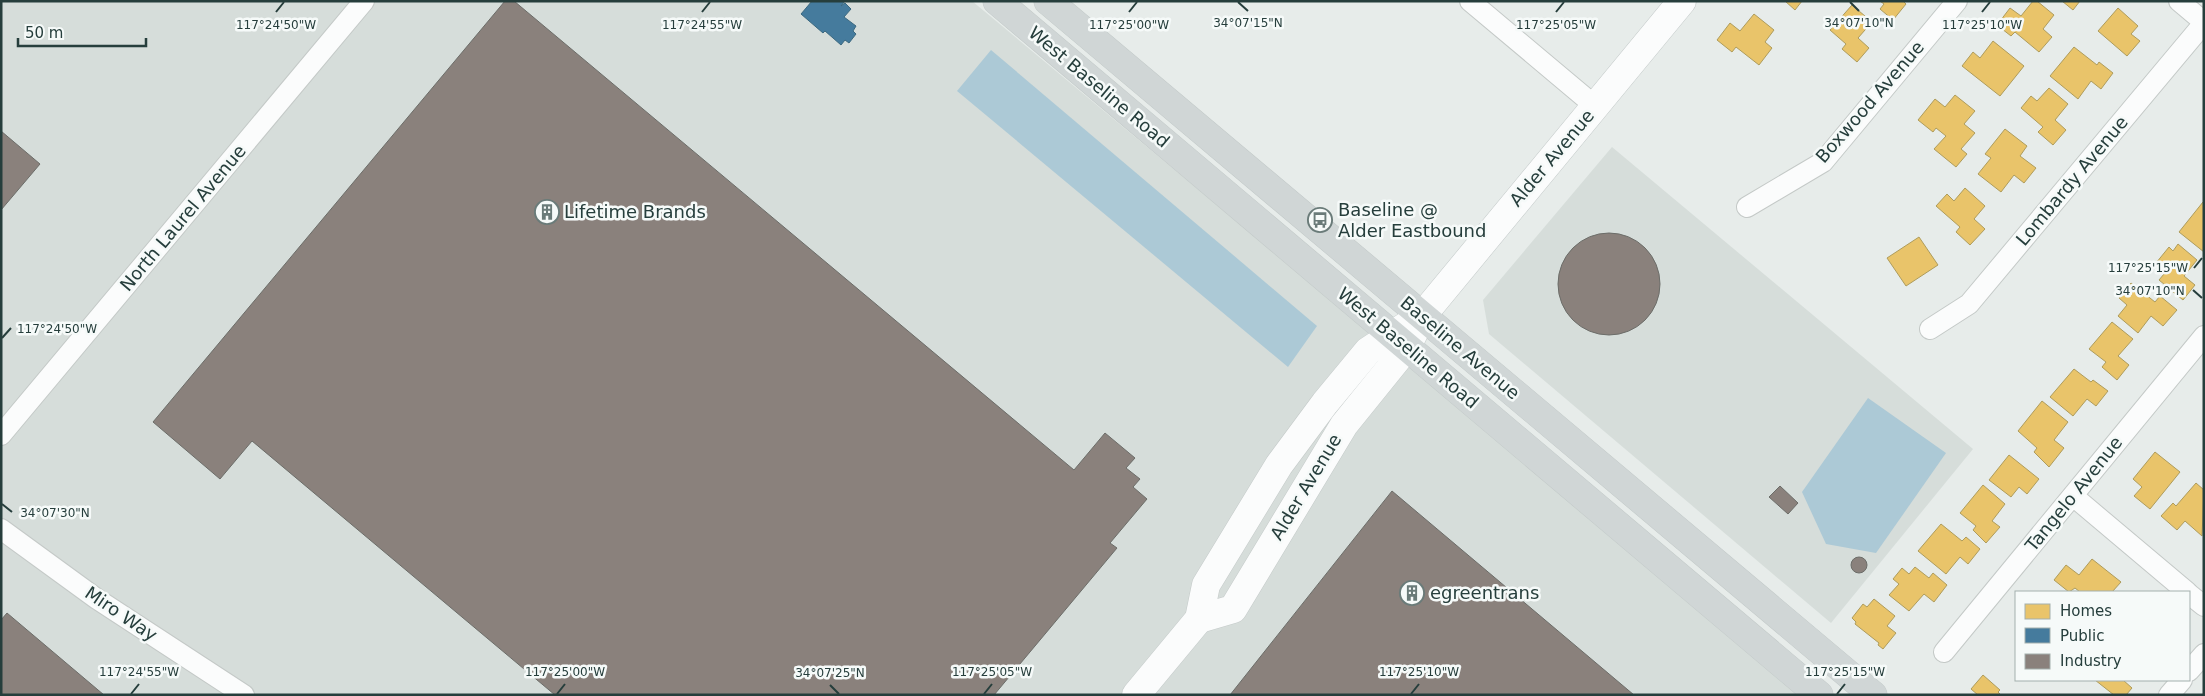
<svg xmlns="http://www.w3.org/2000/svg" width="2205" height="696" viewBox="0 0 2205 696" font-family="'DejaVu Sans',sans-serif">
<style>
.built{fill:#d6ddda}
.water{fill:#acc9d6}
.homes{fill:#e9c46a;stroke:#ae9c5c}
.public{fill:#457b9d;stroke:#3c6980}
.industry{fill:#8a817c;stroke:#6c6d69}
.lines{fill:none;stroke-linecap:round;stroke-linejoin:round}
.minor-casing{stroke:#c4c9c7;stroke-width:22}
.secondary-casing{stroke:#c4cac9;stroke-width:29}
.primary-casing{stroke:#c3cac9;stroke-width:29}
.minor{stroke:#fbfcfc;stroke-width:20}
.secondary{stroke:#fbfcfc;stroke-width:28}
.primary{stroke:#d0d6d6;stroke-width:28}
.ticks{fill:none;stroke:#263e3c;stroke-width:2}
.labels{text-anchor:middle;stroke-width:5;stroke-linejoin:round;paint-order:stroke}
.street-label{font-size:18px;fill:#263e3c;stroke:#f6faf9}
.poi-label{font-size:18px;fill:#263e3c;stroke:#f6faf9;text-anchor:start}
.ticks-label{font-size:12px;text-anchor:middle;fill:#263e3c;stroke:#f6faf9;stroke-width:5;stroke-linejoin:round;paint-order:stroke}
</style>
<rect width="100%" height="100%" fill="#e7ecea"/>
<!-- built -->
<g class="built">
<path d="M 1,1 L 972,1 L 1805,695 L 1,695 Z"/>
<path d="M 1612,147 L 1973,449 L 1831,623 L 1489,334 L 1483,300 Z"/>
</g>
<!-- water -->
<g class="water">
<path d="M 991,50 L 1317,326 L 1288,367 L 957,91 Z"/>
<path d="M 1868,398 L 1946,453 L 1876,553 L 1826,544 L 1802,492 Z"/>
</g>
<!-- homes -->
<g class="homes">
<path d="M 1785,1 L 1802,1 L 1795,10 Z"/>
<path d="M 1880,1 L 1903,1 L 1906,4 L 1893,20 L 1880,9 L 1884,4 Z"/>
<path d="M 2033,1 L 2037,1 L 2054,15 L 2043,29 L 2052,37 L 2039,52 L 2015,32 L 2011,36 L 1997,25 L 2010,8 L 2021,16 Z"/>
<path d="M 2062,1 L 2080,1 L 2073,10 Z"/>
<path d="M 1852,5 L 1872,22 L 1858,38 L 1869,48 L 1857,62 L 1842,49 L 1846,44 L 1830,30 Z"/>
<path d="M 2118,8 L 2138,26 L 2131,34 L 2140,41 L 2127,56 L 2098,31 Z"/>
<path d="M 1754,14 L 1774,30 L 1765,42 L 1772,48 L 1759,65 L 1736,47 L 1732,52 L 1717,40 L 1730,23 L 1740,31 Z"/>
<path d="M 1993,41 L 2024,66 L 2000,96 L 1962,66 L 1973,52 L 1980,58 Z"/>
<path d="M 2074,47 L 2097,65 L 2099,62 L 2113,73 L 2101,89 L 2091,81 L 2078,99 L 2050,76 Z"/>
<path d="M 2049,88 L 2068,104 L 2055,120 L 2066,130 L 2053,145 L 2038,132 L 2043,127 L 2021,108 L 2031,96 L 2037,101 Z"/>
<path d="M 1955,95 L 1975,111 L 1964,124 L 1975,133 L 1961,149 L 1967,154 L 1956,167 L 1934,149 L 1946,136 L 1936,128 L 1933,132 L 1918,120 L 1935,99 L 1945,107 Z"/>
<path d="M 2005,129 L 2027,146 L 2020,156 L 2036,168 L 2024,183 L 2014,175 L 2001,192 L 1978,174 L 1991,158 L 1985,154 Z"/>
<path d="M 1965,188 L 1985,206 L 1974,219 L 1985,229 L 1970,245 L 1956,232 L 1960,227 L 1936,206 L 1947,194 L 1954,201 Z"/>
<path d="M 2203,202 L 2204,202 L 2204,252 L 2179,232 Z"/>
<path d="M 1919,237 L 1938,265 L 1906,286 L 1887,258 Z"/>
<path d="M 2178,244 L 2197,260 L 2184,276 L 2195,285 L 2183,300 L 2159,280 L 2164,274 L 2158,269 L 2160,266 L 2156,263 L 2169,247 L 2173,251 Z"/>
<path d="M 2131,283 L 2155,302 L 2160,296 L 2177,310 L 2163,326 L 2151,316 L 2138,333 L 2118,316 L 2127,305 L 2119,298 Z"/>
<path d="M 2112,322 L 2133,339 L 2118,356 L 2129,365 L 2117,380 L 2102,367 L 2106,362 L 2089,349 Z"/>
<path d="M 2074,369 L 2091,382 L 2093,380 L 2108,391 L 2096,406 L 2087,399 L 2073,416 L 2050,397 Z"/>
<path d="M 2042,401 L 2068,422 L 2054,440 L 2064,448 L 2049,467 L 2034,452 L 2037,448 L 2018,431 Z"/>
<path d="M 2155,452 L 2180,472 L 2150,509 L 2134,496 L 2142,487 L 2133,479 Z"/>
<path d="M 2009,455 L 2039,479 L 2027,494 L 2019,487 L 2011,497 L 1989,480 Z"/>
<path d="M 2196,483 L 2204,490 L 2202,536 L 2185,521 L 2177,530 L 2161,516 L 2173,503 L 2176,506 Z"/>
<path d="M 1983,485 L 2005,504 L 1992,521 L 2000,527 L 1986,543 L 1973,530 L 1976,526 L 1960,513 Z"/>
<path d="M 1941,524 L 1962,541 L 1966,537 L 1980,549 L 1968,564 L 1960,557 L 1946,574 L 1918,551 Z"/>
<path d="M 2092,559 L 2121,582 L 2112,592 L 2080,592 L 2075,588 L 2069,592 L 2054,580 L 2066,565 L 2079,575 Z"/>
<path d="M 1915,567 L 1929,578 L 1933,573 L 1947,585 L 1934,602 L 1924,594 L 1909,611 L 1889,595 L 1899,584 L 1893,579 L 1902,568 L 1909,574 Z"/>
<path d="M 1874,599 L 1895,616 L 1887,626 L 1896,633 L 1883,649 L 1878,645 L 1879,643 L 1855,624 L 1856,622 L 1852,618 L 1863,604 L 1867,607 Z"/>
<path d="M 1983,675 L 2000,690 L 1998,692 L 2001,695 L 1978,695 L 1971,689 Z"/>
<path d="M 2095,680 L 2123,680 L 2132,688 L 2126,695 L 2114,695 Z"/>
</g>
<!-- public -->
<path class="public" d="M 812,1 L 845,1 L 841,6 L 845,3 L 851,9 L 844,17 L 856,26 L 853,31 L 856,34 L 849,43 L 845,40 L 841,45 L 825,31 L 823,33 L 801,14 Z"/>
<!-- industry -->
<g class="industry">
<path d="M 505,1 L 514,1 L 1074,470 L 1105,433 L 1135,458 L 1126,468 L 1140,479 L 1133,487 L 1147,499 L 1110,543 L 1117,548 L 994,695 L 555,695 L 252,441 L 220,479 L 153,422 Z"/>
<path d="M 1,131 L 40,164 L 1,210 Z"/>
<circle cx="1609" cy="284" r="51"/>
<path d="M 1780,486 L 1798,503 L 1788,514 L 1769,497 Z"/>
<path d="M 1392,491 L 1634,695 L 1230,695 Z"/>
<circle cx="1859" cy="565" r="8"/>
<path d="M 7,613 L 104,695 L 1,695 L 1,620 Z"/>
</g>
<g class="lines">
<defs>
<g id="minor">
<path d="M 1470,1 L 1595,106"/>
<path d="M 2179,1 L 2204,22"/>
<path d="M 1747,207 L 1823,162 L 1957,1"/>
<path d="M 1930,329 L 1969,304 L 2204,23"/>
<path d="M 1,435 L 364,1"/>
<path d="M 2073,496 L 2187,592"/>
<path d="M 1,529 L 97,599 L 244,695"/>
<path d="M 2189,594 L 2204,606"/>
<path d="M 1944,652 L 2204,336"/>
<path d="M 2189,671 L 2204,654"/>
<path d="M 2169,695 L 2182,680"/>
</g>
<g id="secondary">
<path d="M 1199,619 L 1233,609 L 1344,425 L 1407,347 L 1422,316 L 1682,1"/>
<path d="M 1136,695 L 1199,619 L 1206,585 L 1279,465 L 1325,403 L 1368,351 L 1412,322"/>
</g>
<g id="primary">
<path d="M 997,1 L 1819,695"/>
<path d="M 1048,1 L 1873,695"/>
</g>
</defs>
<!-- minor casing -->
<use href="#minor" class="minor-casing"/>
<!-- secondary casing -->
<use href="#secondary" class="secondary-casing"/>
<!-- primary casing -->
<use href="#primary" class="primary-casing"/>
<!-- minor -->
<use href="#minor" class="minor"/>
<!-- secondary -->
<use href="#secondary" class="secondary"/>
<!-- primary -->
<use href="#primary" class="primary"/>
</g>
<!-- ticks -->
<path class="ticks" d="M 1238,2 L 1248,11M 1850,2 L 1859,11M 276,12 L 284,2M 702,12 L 710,2M 1129,12 L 1137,2M 1556,12 L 1564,2M 1982,12 L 1990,2M 2194,268 L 2202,258M 2193,290 L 2202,298M 2,338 L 11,328M 2,504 L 12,512M 830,685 L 839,694M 131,694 L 139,684M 557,694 L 565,684M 984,694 L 992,684M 1411,694 L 1419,684M 1837,694 L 1845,684"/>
<!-- icons -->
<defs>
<symbol id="building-ring" viewBox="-11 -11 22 22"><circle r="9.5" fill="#f6faf9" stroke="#6a7b79" stroke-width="1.5"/><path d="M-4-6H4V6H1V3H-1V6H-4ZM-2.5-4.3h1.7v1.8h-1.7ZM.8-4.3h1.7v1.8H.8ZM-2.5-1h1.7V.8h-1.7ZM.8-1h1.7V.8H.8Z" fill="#6a7b79"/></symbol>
<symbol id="bus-ring" viewBox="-11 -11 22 22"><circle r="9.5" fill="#f6faf9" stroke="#6a7b79" stroke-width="1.5"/><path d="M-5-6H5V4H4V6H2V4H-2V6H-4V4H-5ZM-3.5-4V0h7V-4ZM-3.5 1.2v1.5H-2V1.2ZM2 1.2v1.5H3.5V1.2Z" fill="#6a7b79"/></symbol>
</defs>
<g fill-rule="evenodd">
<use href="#building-ring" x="533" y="198" width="28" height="28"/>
<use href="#bus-ring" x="1306" y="206" width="28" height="28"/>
<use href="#building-ring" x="1398" y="579" width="28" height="28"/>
</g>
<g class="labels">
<!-- street labels -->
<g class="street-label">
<text transform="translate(1099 87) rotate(40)" y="6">West Baseline Road</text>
<text transform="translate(1870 102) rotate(-49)" y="6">Boxwood Avenue</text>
<text transform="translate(1552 158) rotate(-50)" y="6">Alder Avenue</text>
<text transform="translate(2072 181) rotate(-50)" y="6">Lombardy Avenue</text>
<text transform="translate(183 218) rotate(-50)" y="6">North Laurel Avenue</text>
<text transform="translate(1408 348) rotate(40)" y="6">West Baseline Road</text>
<text transform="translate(1460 348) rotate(40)" y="6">Baseline Avenue</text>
<text transform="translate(1306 487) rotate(-59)" y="6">Alder Avenue</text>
<text transform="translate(2074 494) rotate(-51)" y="6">Tangelo Avenue</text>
<text transform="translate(121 614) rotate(34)" y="6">Miro Way</text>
</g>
<!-- poi labels -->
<g class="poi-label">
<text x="1338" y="216">Baseline @<tspan x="1338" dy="21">Alder Eastbound</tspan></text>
<text x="564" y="218">Lifetime Brands</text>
<text x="1430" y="599">egreentrans</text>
</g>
</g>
<g class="ticks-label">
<text x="1248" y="27">34°07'15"N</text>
<text x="1859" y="27">34°07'10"N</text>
<text x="276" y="29">117°24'50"W</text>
<text x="702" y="29">117°24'55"W</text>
<text x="1129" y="29">117°25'00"W</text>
<text x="1556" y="29">117°25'05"W</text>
<text x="1982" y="29">117°25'10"W</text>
<text x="2148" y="272">117°25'15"W</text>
<text x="2150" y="295">34°07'10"N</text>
<text x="57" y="333">117°24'50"W</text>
<text x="55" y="517">34°07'30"N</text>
<text x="139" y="676">117°24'55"W</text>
<text x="565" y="676">117°25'00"W</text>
<text x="992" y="676">117°25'05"W</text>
<text x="1419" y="676">117°25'10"W</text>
<text x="1845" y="676">117°25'15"W</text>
<text x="830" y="677">34°07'25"N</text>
</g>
<!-- border -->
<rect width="2205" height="696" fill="none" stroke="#263e3c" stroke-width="5"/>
<!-- legend -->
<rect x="2015" y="591" width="175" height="90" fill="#f6faf9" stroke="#a3afad"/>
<rect x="2025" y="604" width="25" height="15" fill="#e9c46a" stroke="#a3afad"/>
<text x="2060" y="616" font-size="15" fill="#263e3c">Homes</text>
<rect x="2025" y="628" width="25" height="15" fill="#457b9d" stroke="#a3afad"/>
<text x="2060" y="641" font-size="15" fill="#263e3c">Public</text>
<rect x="2025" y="654" width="25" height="15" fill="#8a817c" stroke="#a3afad"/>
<text x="2060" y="666" font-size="15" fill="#263e3c">Industry</text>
<!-- scale -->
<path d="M18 38v8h128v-8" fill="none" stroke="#263e3c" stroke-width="2.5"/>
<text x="25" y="38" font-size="15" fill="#263e3c" stroke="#f6faf9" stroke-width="4" paint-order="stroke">50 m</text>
</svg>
